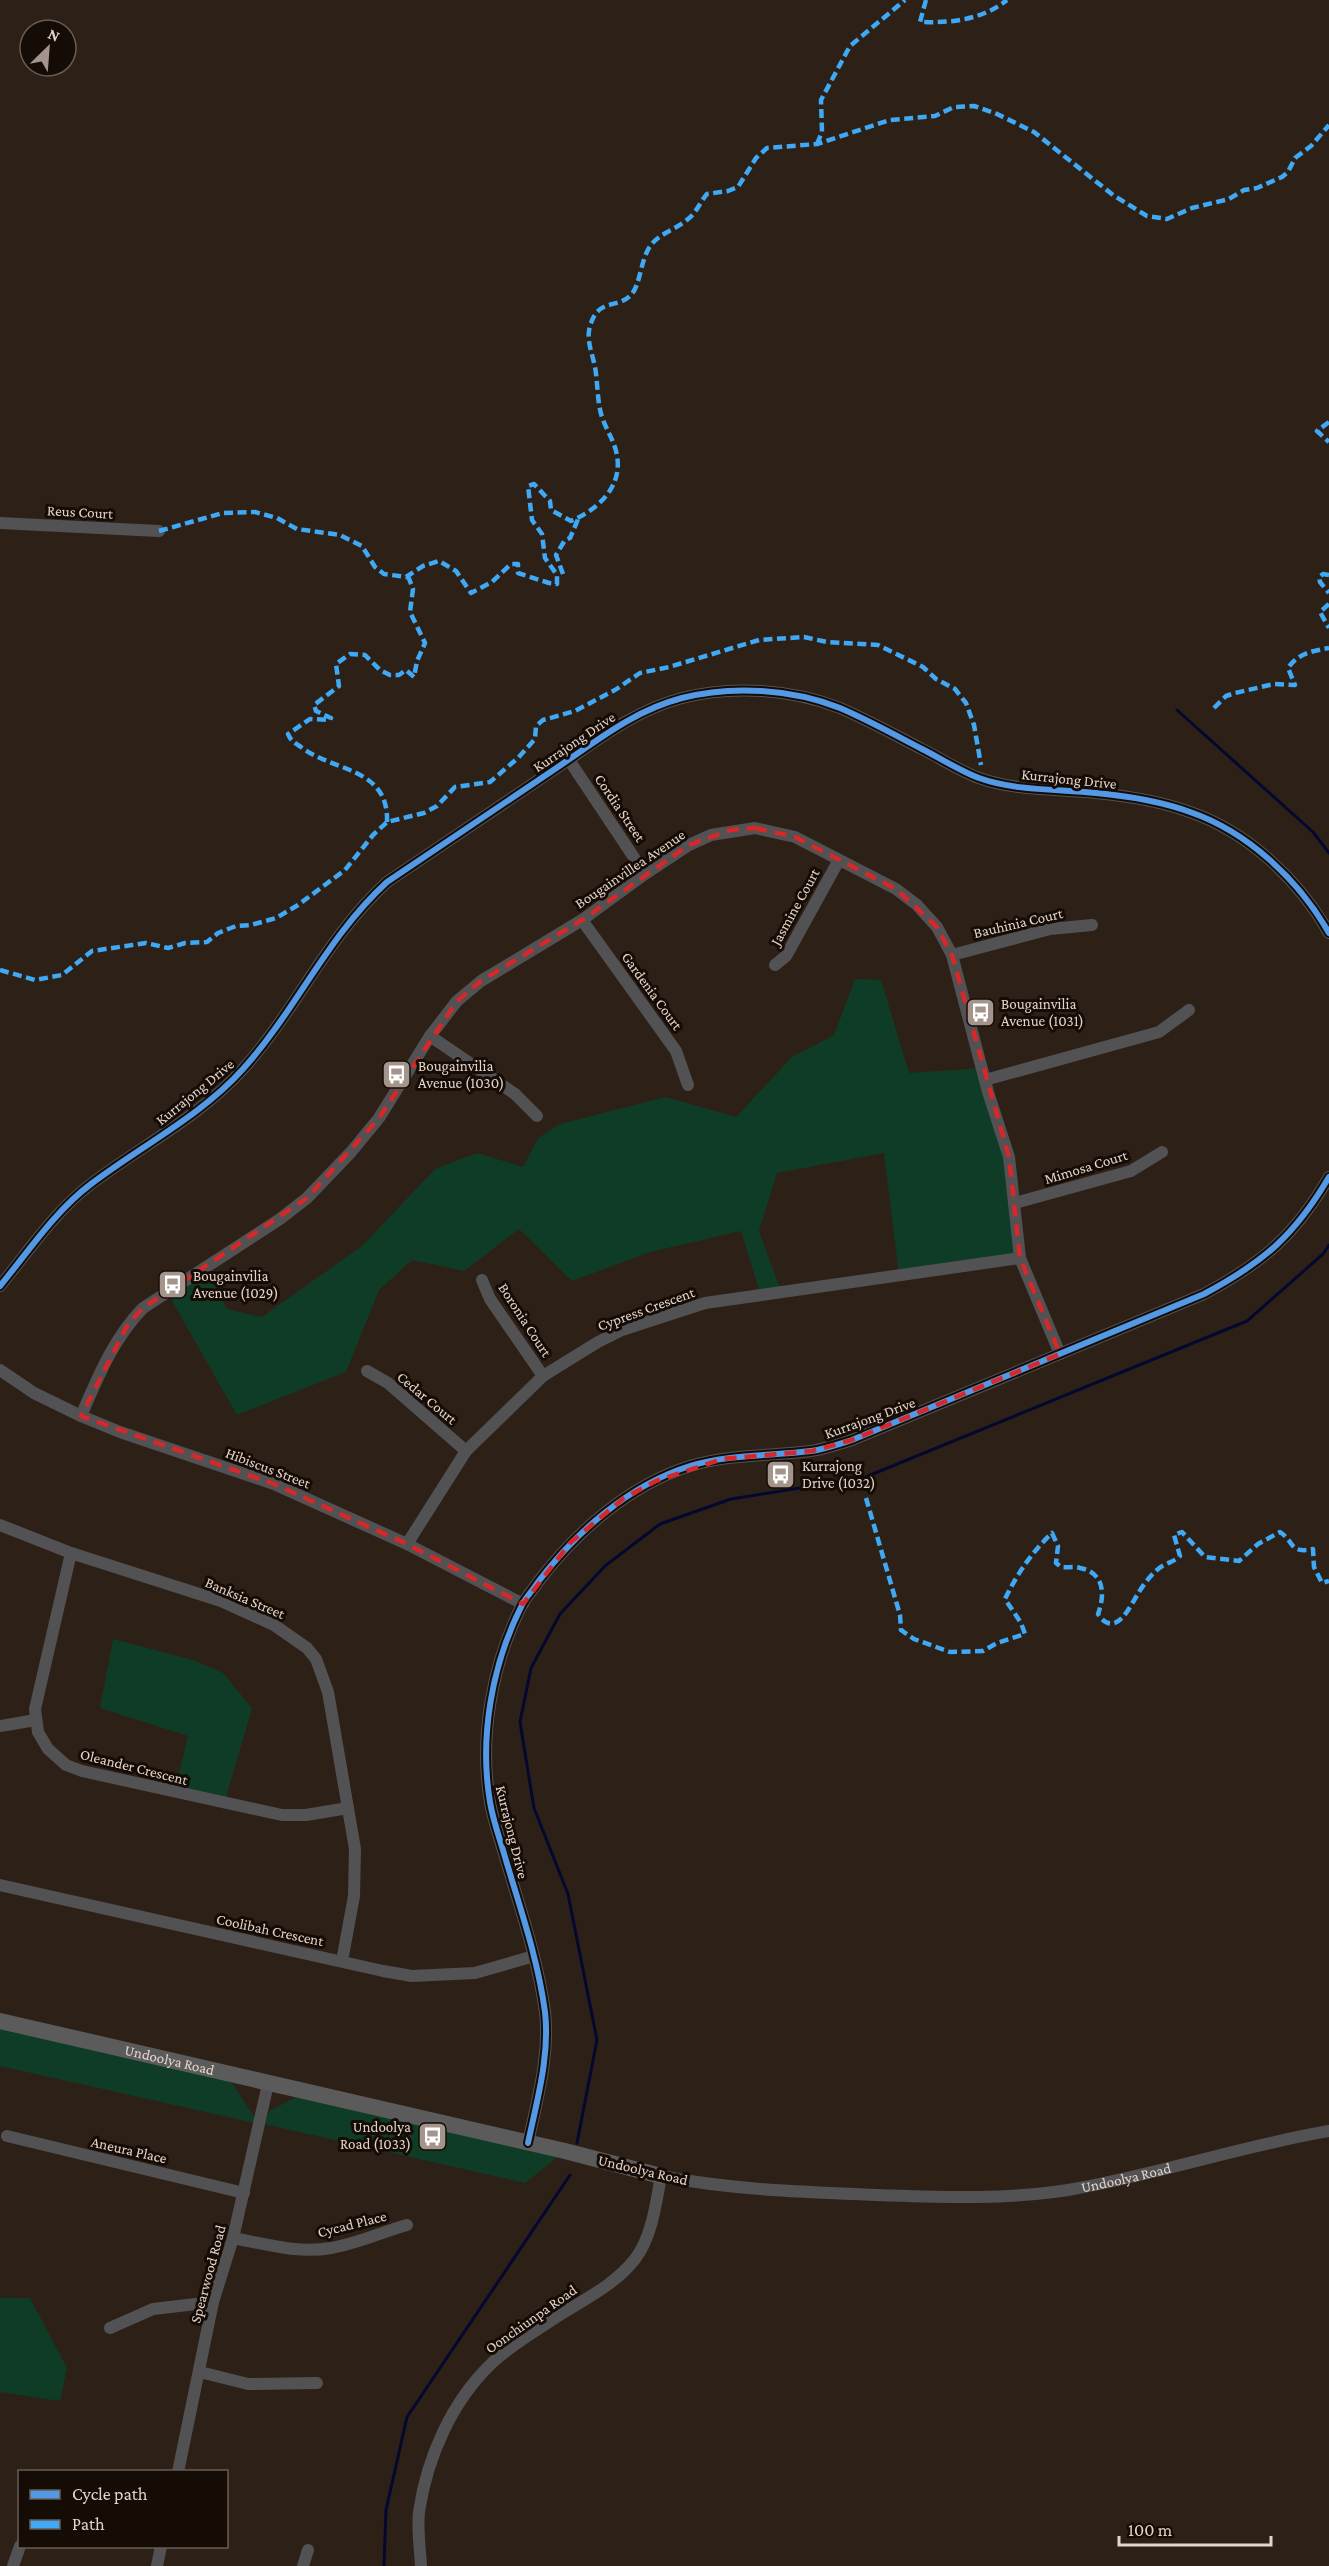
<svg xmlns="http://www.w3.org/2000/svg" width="1329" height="2566" viewBox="0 0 1329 2566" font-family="'Crimson Pro',serif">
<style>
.green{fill:#0e3c26}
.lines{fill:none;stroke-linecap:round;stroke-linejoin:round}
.stream{stroke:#04082f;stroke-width:3}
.minor{stroke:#525254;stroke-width:12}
.major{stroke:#5b5b5b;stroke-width:16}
.quiet{stroke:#3fa9f5;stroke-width:4.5;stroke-dasharray:9 4.5;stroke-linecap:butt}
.cycleway-casing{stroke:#160c06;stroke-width:10}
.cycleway{stroke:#5399e6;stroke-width:6}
.marked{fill:none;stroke:#d62828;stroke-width:4.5;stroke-dasharray:12 8;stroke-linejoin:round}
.labels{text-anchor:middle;stroke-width:6;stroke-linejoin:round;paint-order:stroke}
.street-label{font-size:15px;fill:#e3d4ca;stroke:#160c06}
.poi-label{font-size:15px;fill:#e3d4ca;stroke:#160c06;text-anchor:start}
</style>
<rect width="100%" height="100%" fill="#2d2117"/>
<!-- green -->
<g class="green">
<path d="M 855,979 L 881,980 L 909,1073 L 982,1068 L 1009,1157 L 1020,1258 L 899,1275 L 884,1153 L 777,1173 L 759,1231 L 781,1291 L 760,1293 L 741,1231 L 650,1252 L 572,1281 L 519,1229 L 464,1271 L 412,1260 L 379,1290 L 346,1372 L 237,1415 L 167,1292 L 205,1268 L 227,1309 L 262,1317 L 362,1246 L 435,1169 L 477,1153 L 523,1167 L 538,1138 L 560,1124 L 666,1097 L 736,1117 L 792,1057 L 834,1035 Z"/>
<path d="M 113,1639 L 193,1660 L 223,1673 L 252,1708 L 224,1804 L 174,1793 L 188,1736 L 100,1708 Z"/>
<path d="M 0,2021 L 227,2075 L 259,2124 L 0,2066 Z"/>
<path d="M 306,2092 L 565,2151 L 525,2183 L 264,2124 L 269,2111 Z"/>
<path d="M 0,2298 L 30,2298 L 67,2368 L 60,2401 L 0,2392 Z"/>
</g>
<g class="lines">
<!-- stream -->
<g class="stream">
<path d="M 1177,710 L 1313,832 L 1329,853"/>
<path d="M 577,2143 L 597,2040 L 568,1894 L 534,1808 L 520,1722 L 531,1668 L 560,1614 L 605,1566 L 660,1524 L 731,1499 L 863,1478 L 1247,1321 L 1323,1254 L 1329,1245"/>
<path d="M 384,2566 L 386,2510 L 407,2417 L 570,2175"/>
</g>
<!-- minor -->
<g class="minor">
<path d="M 0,523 L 159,531"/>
<path d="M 569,760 L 645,874"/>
<path d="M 582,920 L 676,1051 L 688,1085"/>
<path d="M 952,955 L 1050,929 L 1092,925"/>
<path d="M 775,965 L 786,956 L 839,860"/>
<path d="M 430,1036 L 515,1094 L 537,1116"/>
<path d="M 985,1080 L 1159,1032 L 1189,1010"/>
<path d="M 1015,1203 L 1131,1171 L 1162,1152"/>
<path d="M 482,1280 L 490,1299 L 543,1376"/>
<path d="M 0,1286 C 28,1252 55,1211 91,1184 C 141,1146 201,1116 243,1069 C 297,1009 326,938 387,882 C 442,845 497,808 552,771 C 594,743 632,711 682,698 C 732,685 792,689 840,708 C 868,720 895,735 922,749 C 940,758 960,771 979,778 C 1015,791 1058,789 1096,793 C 1128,796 1160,801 1190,812 C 1248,832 1299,880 1329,933"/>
<path d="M 0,1370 L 34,1393 L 81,1416 L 120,1432 L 274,1484 L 407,1544 L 523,1604"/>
<path d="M 367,1371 L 388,1383 L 466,1451"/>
<path d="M 81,1416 C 98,1377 113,1339 143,1308 L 280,1219 L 307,1198 L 351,1152 L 379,1118 L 430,1036 L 457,1001 L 481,981 L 582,920 L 645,874 L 689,845 L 711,835 L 755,828 L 795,837 L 896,889 L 917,905 L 937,927 L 952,955 L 988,1092 L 1009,1157 L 1020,1258 L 1060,1354"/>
<path d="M 0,1525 L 71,1553 L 221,1601 L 274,1625 L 307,1648 L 316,1659 L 328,1692 L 355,1849 L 354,1896 L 342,1961"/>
<path d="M 407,1544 L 466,1451 L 543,1376 L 598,1342 L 622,1330 L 705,1303 L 1020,1258"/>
<path d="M 71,1553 L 35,1709 L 38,1732 L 48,1749 L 66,1765 L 82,1771 L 282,1815 L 306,1815 L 348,1808"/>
<path d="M 0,1726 L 36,1720"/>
<path d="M 0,1885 L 383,1971 L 412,1976 L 475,1973 L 534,1956"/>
<path d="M 7,2136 L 244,2193"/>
<path d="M 528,2143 C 537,2100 550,2056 545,2012 C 538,1959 520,1908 505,1857 C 500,1839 493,1821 490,1802 C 479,1737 492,1664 522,1605 C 526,1597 533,1590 538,1582 C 576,1532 629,1485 690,1466 C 730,1454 771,1456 811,1451 C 825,1449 839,1444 852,1440 L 1204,1294 C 1264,1262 1295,1235 1329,1177"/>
<path d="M 233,2238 C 265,2244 299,2254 331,2248 C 356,2244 382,2232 407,2225"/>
<path d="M 110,2328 L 153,2309 L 213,2302"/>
<path d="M 200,2372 L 248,2384 L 317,2383"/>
<path d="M 178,2472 L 213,2302 L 233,2238 L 268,2084"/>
<path d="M 13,2566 L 20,2546"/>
<path d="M 157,2566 L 161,2546"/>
<path d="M 303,2566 L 308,2550"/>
<path id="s1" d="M 421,2566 C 420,2548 417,2529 419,2512 C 427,2457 452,2401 492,2363 C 511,2345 534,2332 555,2318 C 583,2300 615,2285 635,2259 C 652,2237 656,2203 661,2176 C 732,2190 805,2192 877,2195 C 940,2197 1005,2200 1068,2190 C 1156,2175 1241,2146 1329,2131"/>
</g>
<!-- major -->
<path class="major" id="s2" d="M 0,2021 L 565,2151 L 661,2176"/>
<!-- quiet -->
<g class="quiet">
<path d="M 926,0 L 920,22 C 951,23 982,20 1007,0"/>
<path d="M 817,144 L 822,132 L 821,100 L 850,46 L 905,0"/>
<path d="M 1329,422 L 1317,431 L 1329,442"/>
<path d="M 159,531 L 223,513 L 255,512 L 277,518 L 297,529 L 340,535 L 362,546 L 375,567 L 384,574 L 406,577 L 423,566 L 439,561 L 456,571 L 471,593 L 492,582 L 511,564 L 518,564 L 518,573 L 549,583 L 557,584 L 557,575 L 545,558 L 542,534 L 532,520 L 528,486 L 534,484 L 550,501 L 551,510 L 571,521 C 599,509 625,485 616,451 C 613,439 606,429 602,417 C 597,402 598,384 595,367 C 592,352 585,338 591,323 C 599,299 618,308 630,296 C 641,286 640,259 651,245 C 660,233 677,229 688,219 C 697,212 700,202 707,194 L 728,191 L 738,187 L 756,158 L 767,148 L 817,144 L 890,120 L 935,116 L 954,107 L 974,106 L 997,114 L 1034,132 L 1113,195 L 1147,216 L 1167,219 L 1192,208 L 1229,199 L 1244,190 L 1257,188 L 1282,177 L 1288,172 L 1295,158 L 1311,146 L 1329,125"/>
<path d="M 563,574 L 556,555 L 565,540 L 570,538 L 579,517"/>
<path d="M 1329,575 L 1323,574 L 1319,577 L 1320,582 L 1329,593"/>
<path d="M 1329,604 L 1320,612 L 1329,628"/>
<path d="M 1214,708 L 1226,696 L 1235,693 L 1274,684 L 1295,685 L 1288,668 C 1298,653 1313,651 1329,648"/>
<path d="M 387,822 C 389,767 333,772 301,747 C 295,743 291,741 288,734 L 310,719 L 330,720 L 331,718 L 316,711 L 314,705 L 339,686 L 336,664 L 350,654 L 365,655 L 380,670 L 390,675 L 399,675 L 406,670 L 414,677 L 417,661 L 425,643 L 410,612 L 413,589 L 408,576"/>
<path d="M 0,970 L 35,980 L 62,975 L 92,951 L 146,943 L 168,948 L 185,943 L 207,942 L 218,933 L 236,926 L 251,925 L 276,918 L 298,905 L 345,870 L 373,835 L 387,822 L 424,813 L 437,806 L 455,787 L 490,782 L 518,758 L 535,739 L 536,726 L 543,720 L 575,711 L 615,690 L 640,673 L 669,667 L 759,640 L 804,637 L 827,642 L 878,645 L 923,667 L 936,679 L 955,689 L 966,703 L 974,725 L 981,765"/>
<path d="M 866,1498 L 900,1615 L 901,1630 L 914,1639 L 950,1652 L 983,1651 L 997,1643 L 1025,1634 L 1021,1623 L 1005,1599 C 1017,1574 1032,1552 1052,1533 L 1058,1546 L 1056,1563 L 1061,1567 C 1067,1568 1074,1566 1080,1568 C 1105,1573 1105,1595 1098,1614 C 1116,1641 1131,1604 1139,1592 C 1144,1584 1150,1576 1157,1570 C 1164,1563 1175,1562 1180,1556 L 1174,1535 L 1182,1532 L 1205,1557 L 1239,1561 L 1258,1544 L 1280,1532 C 1295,1542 1289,1554 1313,1549 L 1314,1567 L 1322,1583 L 1329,1581"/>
</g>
<defs>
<g id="cycleway">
<path d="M 0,1286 C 28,1252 55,1211 91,1184 C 141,1146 201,1116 243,1069 C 297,1009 326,938 387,882 C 442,845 497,808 552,771 C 594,743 632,711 682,698 C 732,685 792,689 840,708 C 868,720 895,735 922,749 C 940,758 960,771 979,778 C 1015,791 1058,789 1096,793 C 1128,796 1160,801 1190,812 C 1248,832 1299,880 1329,933"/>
<path d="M 528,2143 C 537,2100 550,2056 545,2012 C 538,1959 520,1908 505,1857 C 500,1839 493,1821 490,1802 C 479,1737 492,1664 522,1605 C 526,1597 533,1590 538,1582 C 576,1532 629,1485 690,1466 C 730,1454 771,1456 811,1451 C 825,1449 839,1444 852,1440 L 1204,1294 C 1264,1262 1295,1235 1329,1177"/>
</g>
</defs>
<!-- cycleway casing -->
<use href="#cycleway" class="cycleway-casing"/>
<!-- cycleway -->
<use href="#cycleway" class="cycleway"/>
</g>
<!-- marked area -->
<path class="marked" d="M 755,828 L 795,837 L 896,889 L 937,927 L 952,955 L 1009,1157 L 1020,1258 L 1060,1354 L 852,1440 L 812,1451 L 723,1459 L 656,1481 L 624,1498 L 570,1543 L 523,1604 L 407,1544 L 274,1484 L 81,1416 L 128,1324 L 143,1308 L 307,1198 L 379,1118 L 457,1001 L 481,981 L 582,920 L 689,845 L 731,830 Z"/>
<!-- icons -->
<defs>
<symbol id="bus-square" viewBox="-11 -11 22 22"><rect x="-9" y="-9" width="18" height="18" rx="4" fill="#a3958b" stroke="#160c06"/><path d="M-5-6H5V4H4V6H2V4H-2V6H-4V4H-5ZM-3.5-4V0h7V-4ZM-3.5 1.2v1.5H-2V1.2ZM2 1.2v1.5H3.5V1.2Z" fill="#fff"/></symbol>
</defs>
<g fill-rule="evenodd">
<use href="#bus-square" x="964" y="996" width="33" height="33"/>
<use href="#bus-square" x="380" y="1058" width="33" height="33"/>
<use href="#bus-square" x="156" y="1268" width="33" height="33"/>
<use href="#bus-square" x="764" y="1458" width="33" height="33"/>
<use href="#bus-square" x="416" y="2120" width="33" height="33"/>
</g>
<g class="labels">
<!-- street labels -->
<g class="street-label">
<text transform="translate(80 512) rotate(3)" y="5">Reus Court</text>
<text transform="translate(574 742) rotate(-34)" y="5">Kurrajong Drive</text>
<text transform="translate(1069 779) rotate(6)" y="5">Kurrajong Drive</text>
<text transform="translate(620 808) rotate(56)" y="5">Cordia Street</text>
<text transform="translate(630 869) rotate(-34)" y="5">Bougainvillea Avenue</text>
<text transform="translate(795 907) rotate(-61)" y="5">Jasmine Court</text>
<text transform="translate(1018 923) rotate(-13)" y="5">Bauhinia Court</text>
<text transform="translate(652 991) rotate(54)" y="5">Gardenia Court</text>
<text transform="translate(195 1092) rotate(-39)" y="5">Kurrajong Drive</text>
<text transform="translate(1086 1167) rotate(-17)" y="5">Mimosa Court</text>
<text transform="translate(646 1309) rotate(-20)" y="5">Cypress Crescent</text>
<text transform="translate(525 1320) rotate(57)" y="5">Boronia Court</text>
<text transform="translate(427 1398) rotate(40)" y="5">Cedar Court</text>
<text transform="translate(870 1418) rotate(-20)" y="5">Kurrajong Drive</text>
<text transform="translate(268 1468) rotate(21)" y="5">Hibiscus Street</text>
<text transform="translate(245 1598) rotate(23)" y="5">Banksia Street</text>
<text transform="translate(134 1767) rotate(14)" y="5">Oleander Crescent</text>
<text transform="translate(512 1832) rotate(76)" y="5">Kurrajong Drive</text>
<text transform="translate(270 1930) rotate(12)" y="5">Coolibah Crescent</text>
<text dy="5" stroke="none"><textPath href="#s2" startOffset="174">Undoolya Road</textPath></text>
<text transform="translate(129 2150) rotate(13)" y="5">Aneura Place</text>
<text transform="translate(643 2170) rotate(13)" y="5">Undoolya Road</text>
<text dy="5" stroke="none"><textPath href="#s1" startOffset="956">Undoolya Road</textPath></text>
<text transform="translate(352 2224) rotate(-14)" y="5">Cycad Place</text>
<text transform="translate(208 2274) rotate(-75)" y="5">Spearwood Road</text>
<text transform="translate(531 2319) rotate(-35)" y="5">Oonchiunpa Road</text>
</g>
<!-- poi labels -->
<g class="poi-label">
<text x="1001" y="1009">Bougainvilia<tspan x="1001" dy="17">Avenue (1031)</tspan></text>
<text x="418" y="1071">Bougainvilia<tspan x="418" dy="17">Avenue (1030)</tspan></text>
<text x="193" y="1281">Bougainvilia<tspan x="193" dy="17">Avenue (1029)</tspan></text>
<text x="802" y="1471">Kurrajong<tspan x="802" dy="17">Drive (1032)</tspan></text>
<text x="411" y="2132" text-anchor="end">Undoolya<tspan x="411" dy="17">Road (1033)</tspan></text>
</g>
</g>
<!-- legend -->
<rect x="18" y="2470" width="210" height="78" fill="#160c06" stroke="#685c54" stroke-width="1.5"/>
<rect x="30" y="2490" width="30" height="9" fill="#5399e6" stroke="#685c54" stroke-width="1.5"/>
<text x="72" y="2500" font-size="18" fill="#e3d4ca">Cycle path</text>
<rect x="30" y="2520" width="30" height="9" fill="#3fa9f5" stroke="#685c54" stroke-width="1.5"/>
<text x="72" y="2530" font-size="18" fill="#e3d4ca">Path</text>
<!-- north arrow -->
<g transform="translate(48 48) rotate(25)"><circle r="28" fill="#160c06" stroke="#685c54" stroke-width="1.5"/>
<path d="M0-4.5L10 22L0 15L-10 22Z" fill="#a3958b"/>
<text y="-9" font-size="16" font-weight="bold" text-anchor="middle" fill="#e3d4ca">N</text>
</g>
<!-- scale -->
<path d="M1119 2536v9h152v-9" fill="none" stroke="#e3d4ca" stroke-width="3"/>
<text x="1128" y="2536" font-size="18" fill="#e3d4ca" stroke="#160c06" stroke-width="4.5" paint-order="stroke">100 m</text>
</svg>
